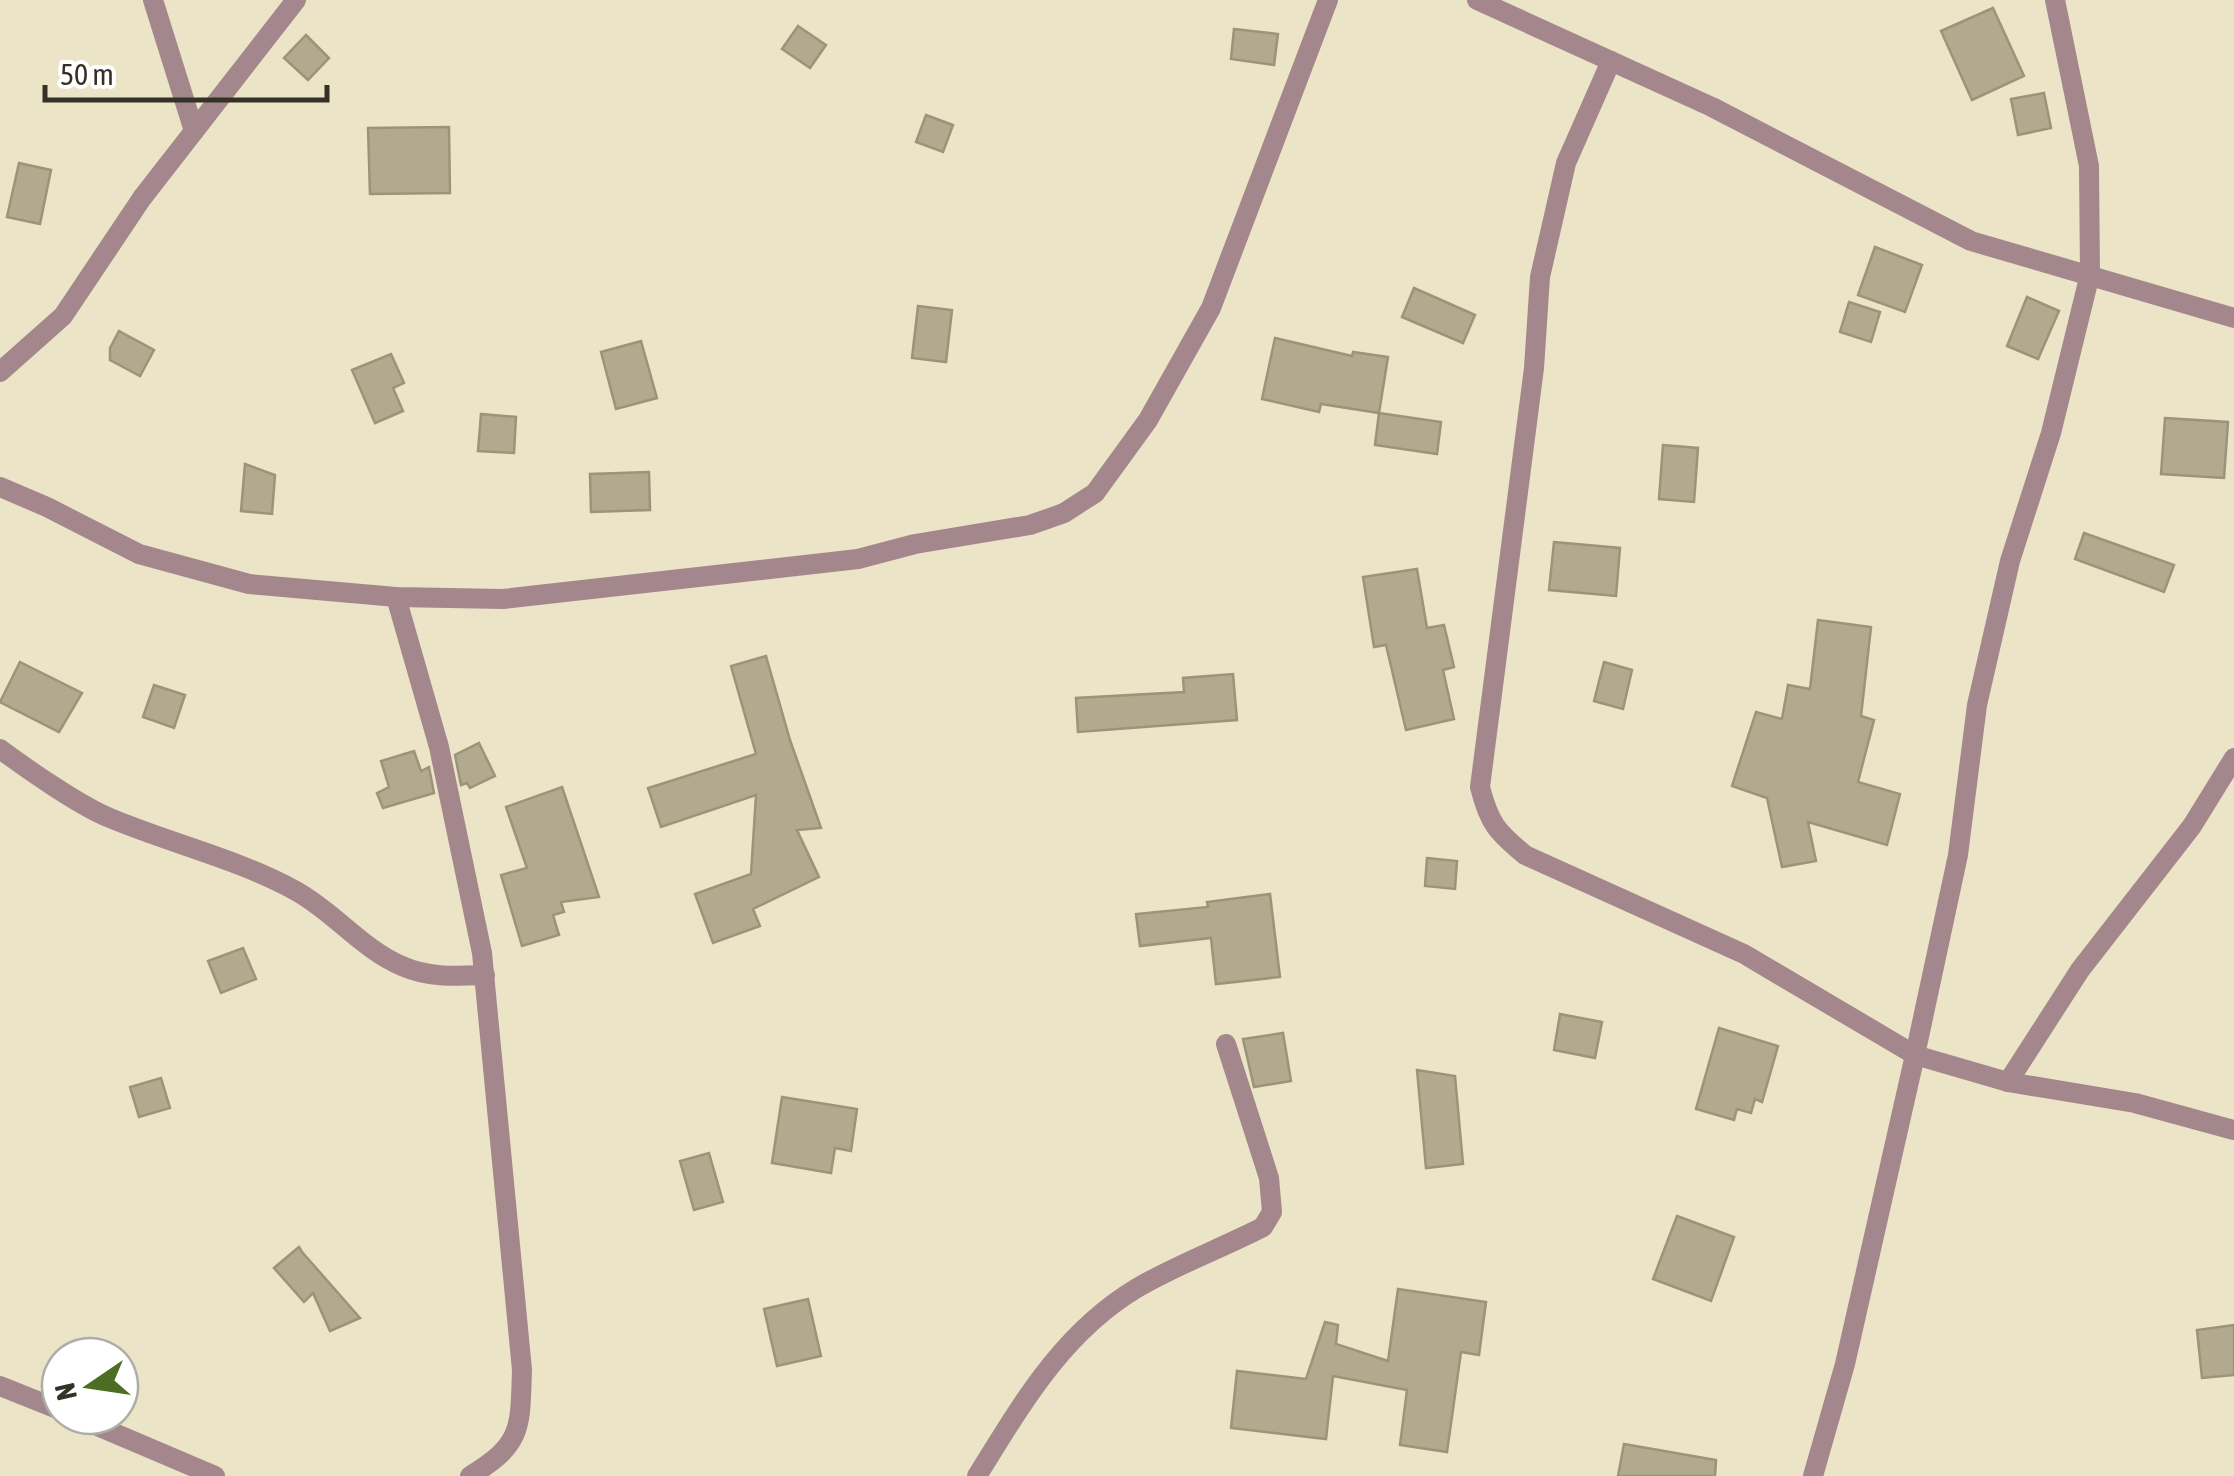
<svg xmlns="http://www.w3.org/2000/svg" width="2234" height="1476" viewBox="0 0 2234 1476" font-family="'Asap Condensed',sans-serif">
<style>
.building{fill:#b2aa8e;stroke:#9c9478;stroke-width:2.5}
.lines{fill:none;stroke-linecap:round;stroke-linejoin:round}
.minor{stroke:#a4878c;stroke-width:20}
</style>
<rect width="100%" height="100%" fill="#ece4c7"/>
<!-- building -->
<g class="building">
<path d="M 1993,8 L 2024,76 L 1972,100 L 1941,31 Z"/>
<path d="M 798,26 L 826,45 L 810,68 L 782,49 Z"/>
<path d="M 1234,29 L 1278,34 L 1274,65 L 1231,59 Z"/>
<path d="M 306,35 L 329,58 L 308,80 L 284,58 Z"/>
<path d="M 2044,93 L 2051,128 L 2018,135 L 2011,99 Z"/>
<path d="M 926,115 L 953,125 L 943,152 L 916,142 Z"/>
<path d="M 449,127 L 450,193 L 370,194 L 368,128 Z"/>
<path d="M 19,163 L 51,170 L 40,224 L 7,217 Z"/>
<path d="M 1875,247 L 1922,265 L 1905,312 L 1858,295 Z"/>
<path d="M 1414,288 L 1475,315 L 1463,343 L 1402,317 Z"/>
<path d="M 2027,297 L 2059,311 L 2038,359 L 2007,346 Z"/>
<path d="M 1849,302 L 1880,312 L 1871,342 L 1840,332 Z"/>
<path d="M 918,306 L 952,310 L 946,362 L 912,358 Z"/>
<path d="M 119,331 L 154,350 L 140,376 L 110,360 L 110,348 Z"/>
<path d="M 1275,338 L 1352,356 L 1353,352 L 1388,357 L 1379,413 L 1321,404 L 1319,412 L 1262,399 Z"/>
<path d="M 641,341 L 657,398 L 616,409 L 601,352 Z"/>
<path d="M 391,354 L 404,383 L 393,388 L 403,411 L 375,423 L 352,370 Z"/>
<path d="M 1379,413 L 1441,422 L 1437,454 L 1375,445 Z"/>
<path d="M 481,414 L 516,417 L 514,453 L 478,451 Z"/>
<path d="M 2165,418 L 2228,422 L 2224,478 L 2161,474 Z"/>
<path d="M 1663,445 L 1698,448 L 1694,502 L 1659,499 Z"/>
<path d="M 245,464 L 275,475 L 272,514 L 241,511 Z"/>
<path d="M 649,472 L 650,510 L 591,512 L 590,474 Z"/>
<path d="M 2084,533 L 2174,565 L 2164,592 L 2075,559 Z"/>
<path d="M 1554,542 L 1620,548 L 1616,596 L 1549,590 Z"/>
<path d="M 1417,569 L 1427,628 L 1444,625 L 1454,667 L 1443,670 L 1454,719 L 1406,730 L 1386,645 L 1374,647 L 1363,577 Z"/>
<path d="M 1818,620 L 1871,627 L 1861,716 L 1874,720 L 1858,782 L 1900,794 L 1887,845 L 1808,822 L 1816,861 L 1782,867 L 1767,798 L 1732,786 L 1756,712 L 1782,719 L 1788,685 L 1810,689 Z"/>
<path d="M 766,656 L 790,740 L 821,828 L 797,830 L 819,877 L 753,909 L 760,926 L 713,943 L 695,894 L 751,874 L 756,795 L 661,827 L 648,788 L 756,754 L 731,666 Z"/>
<path d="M 20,662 L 82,693 L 59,732 L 0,702 Z"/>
<path d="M 1604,662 L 1632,670 L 1623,709 L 1594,701 Z"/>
<path d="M 1233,674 L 1237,720 L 1078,732 L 1076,698 L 1184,692 L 1183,678 Z"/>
<path d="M 154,685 L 185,695 L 174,728 L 143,717 Z"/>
<path d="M 479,743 L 495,776 L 470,788 L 467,783 L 461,785 L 455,755 Z"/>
<path d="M 414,751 L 421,771 L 429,767 L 434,793 L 383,808 L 377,793 L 389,787 L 381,761 Z"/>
<path d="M 562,787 L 599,897 L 561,902 L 564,912 L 553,915 L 559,935 L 522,946 L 501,875 L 527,868 L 506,807 Z"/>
<path d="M 1427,858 L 1457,861 L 1455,889 L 1425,886 Z"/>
<path d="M 1270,894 L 1280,977 L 1216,984 L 1211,938 L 1140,946 L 1136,914 L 1208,907 L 1207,902 Z"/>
<path d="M 243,948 L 256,979 L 221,993 L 208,961 Z"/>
<path d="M 1560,1014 L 1602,1022 L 1595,1058 L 1554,1050 Z"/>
<path d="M 1719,1028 L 1778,1046 L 1762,1102 L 1755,1099 L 1751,1113 L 1737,1109 L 1734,1120 L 1696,1109 Z"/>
<path d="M 1283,1033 L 1291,1081 L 1254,1087 L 1243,1039 Z"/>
<path d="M 1417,1070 L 1455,1076 L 1463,1164 L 1426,1168 Z"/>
<path d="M 161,1078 L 170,1108 L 139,1117 L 130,1087 Z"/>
<path d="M 782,1097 L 857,1109 L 851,1151 L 835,1148 L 831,1173 L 772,1163 Z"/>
<path d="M 709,1153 L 723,1202 L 694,1210 L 680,1161 Z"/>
<path d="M 1677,1216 L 1734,1237 L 1711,1301 L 1653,1279 Z"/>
<path d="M 299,1247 L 302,1252 L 360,1318 L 330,1331 L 313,1293 L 304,1302 L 274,1268 Z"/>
<path d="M 1398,1289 L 1486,1302 L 1479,1355 L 1461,1352 L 1447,1452 L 1400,1445 L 1407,1390 L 1333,1376 L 1326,1439 L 1231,1428 L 1237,1371 L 1306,1379 L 1325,1322 L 1338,1325 L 1336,1344 L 1388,1361 Z"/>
<path d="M 808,1299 L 821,1356 L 777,1366 L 764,1309 Z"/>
<path d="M 2234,1325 L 2234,1375 L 2202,1378 L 2197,1330 Z"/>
<path d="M 1624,1444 L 1716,1460 L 1715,1476 L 1618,1476 Z"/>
</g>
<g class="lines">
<!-- minor -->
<g class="minor">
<path d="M 153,0 L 194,131"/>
<path d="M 1477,0 L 1712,107 L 1971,241 L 2234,318"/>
<path d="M 1611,61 L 1566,163 L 1540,277 L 1534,368 L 1480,787 C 1489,823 1497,832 1525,855 L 1744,954 L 1915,1055 L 2008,1082 L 2135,1103 L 2234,1130"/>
<path d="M 0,372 L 63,316 L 142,198 L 296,0"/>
<path d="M 0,487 L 47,507 L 139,554 L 249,584 L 396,597 L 503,599 L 858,559 L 915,544 L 1030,525 L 1064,513 L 1095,493 L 1148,420 L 1211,308 L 1328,0"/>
<path d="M 396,597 L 439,747 L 482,953 L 522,1370 C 520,1428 523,1444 470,1476"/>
<path d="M 0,749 C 27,769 80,806 110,818 C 172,844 238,859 296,891 C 334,912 362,949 402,966 C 429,978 456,976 485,975"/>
<path d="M 2008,1082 L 2080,970 L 2192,826 L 2234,758"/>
<path d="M 0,1386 L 60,1410"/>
<path d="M 74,1416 L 215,1476"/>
<path d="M 977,1476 C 1022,1404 1062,1333 1137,1288 C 1176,1265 1222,1248 1263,1227 L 1272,1212 L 1269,1178 L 1226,1044"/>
<path d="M 1813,1476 L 1845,1364 L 1915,1055 L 1958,855 L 1977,705 L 2010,561 L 2051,433 L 2090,274 L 2089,166 L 2055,0"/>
</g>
</g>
<!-- north arrow -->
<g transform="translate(90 1386) rotate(257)"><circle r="48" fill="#ffffff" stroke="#aeada8" stroke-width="2.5"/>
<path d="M0-8L18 38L0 25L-18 38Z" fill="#4d6d23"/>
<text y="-15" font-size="28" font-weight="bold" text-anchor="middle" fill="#343126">N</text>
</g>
<!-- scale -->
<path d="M45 85v15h282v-15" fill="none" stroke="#343126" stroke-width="5"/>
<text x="60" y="85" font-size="30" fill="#343126" stroke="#ffffff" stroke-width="8" paint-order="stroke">50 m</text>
</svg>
